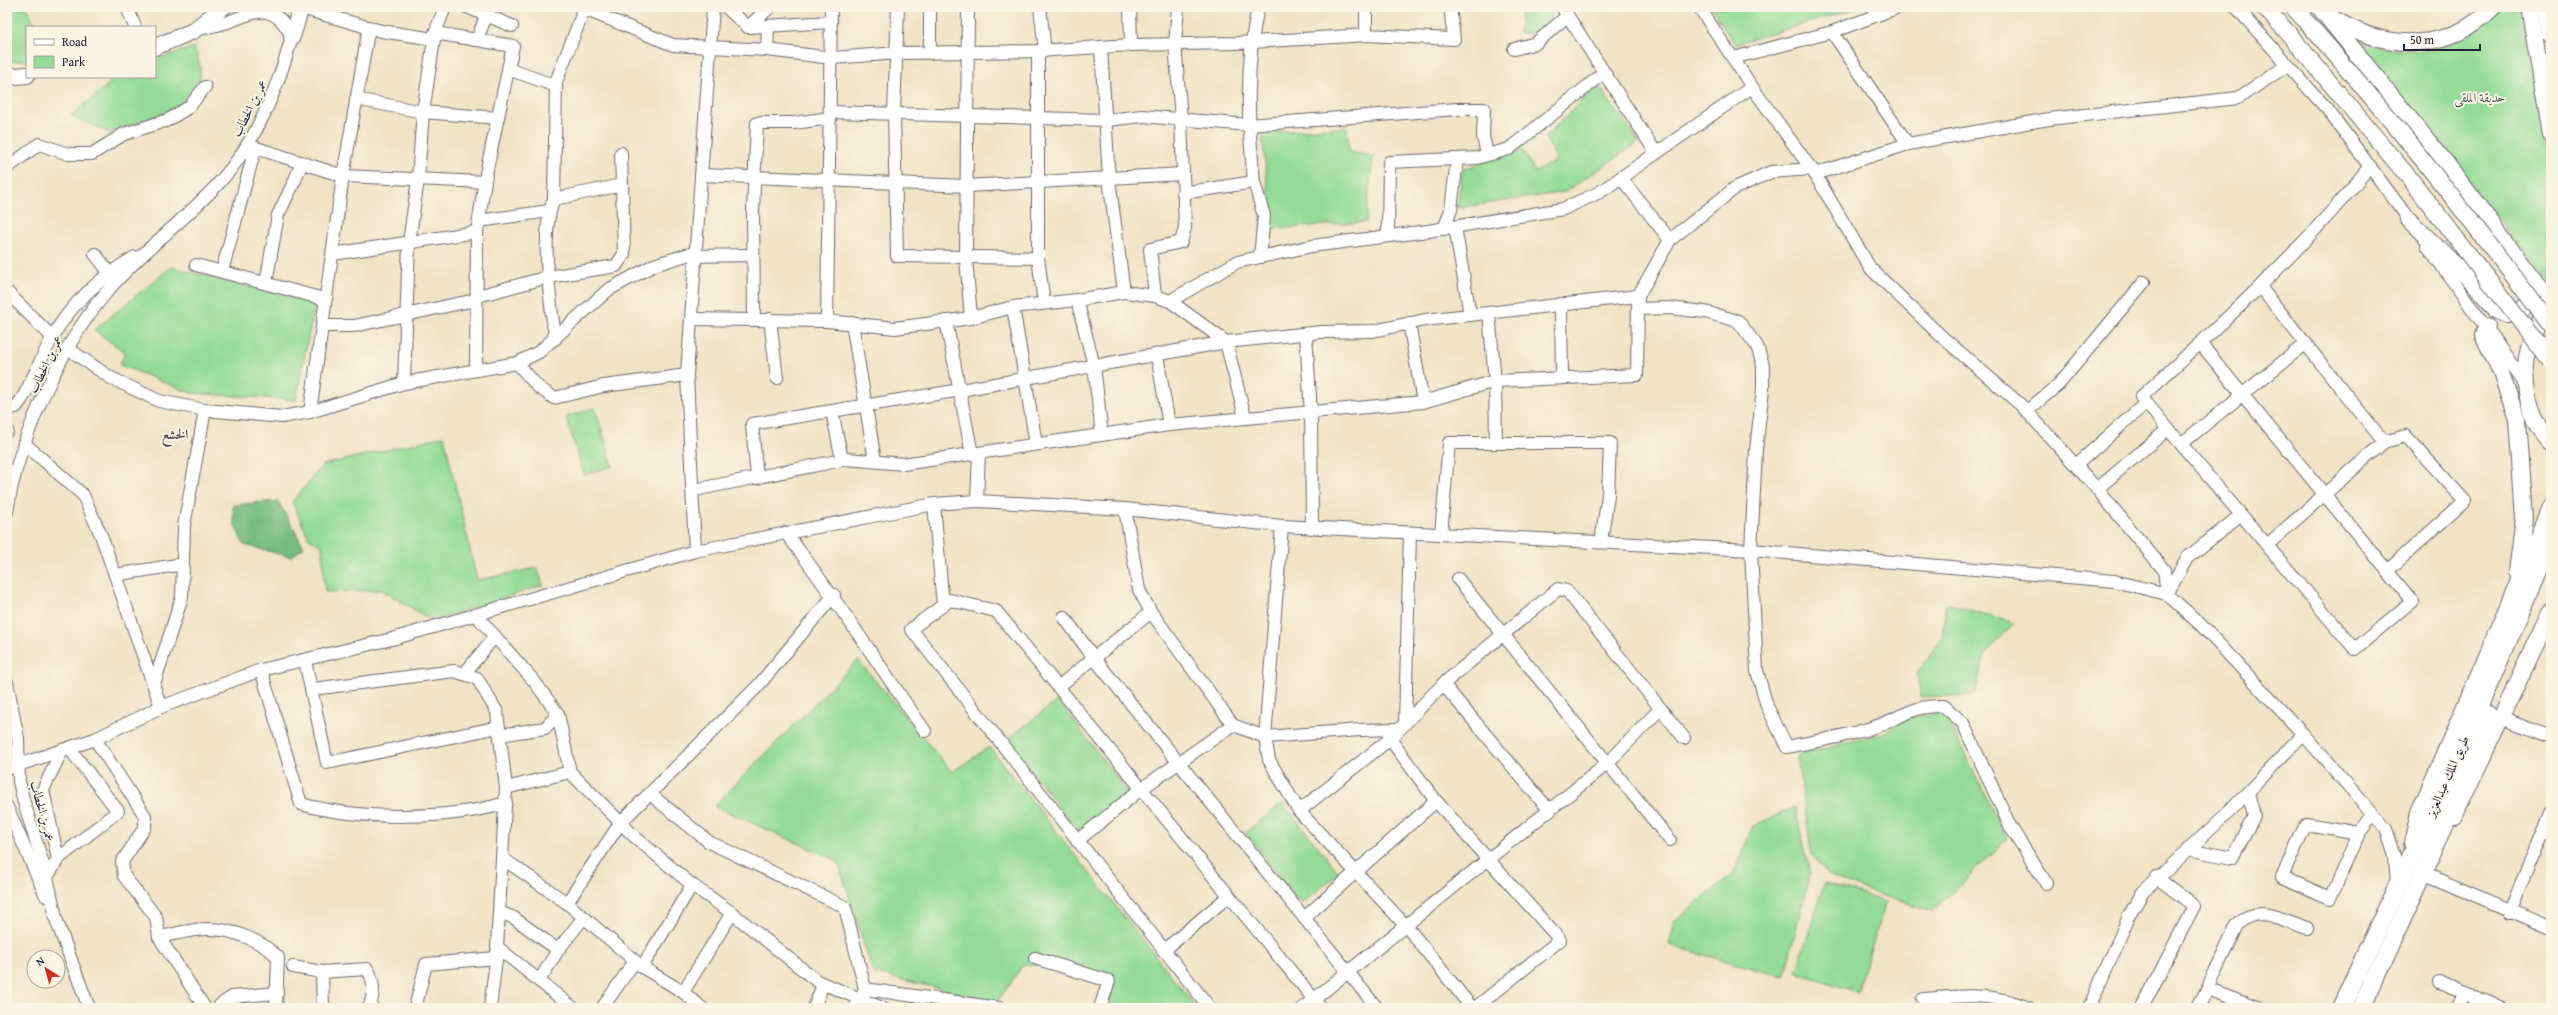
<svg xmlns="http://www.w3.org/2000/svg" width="2558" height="1015" viewBox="0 0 2558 1015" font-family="'Gentium Book Plus',Amiri,serif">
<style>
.green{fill:#93db96;stroke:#5a7e68}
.forest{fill:#76bb7f;stroke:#4c6e5d}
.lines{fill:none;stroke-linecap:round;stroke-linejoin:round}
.minor-casing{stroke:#6a666b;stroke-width:14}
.major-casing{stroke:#6a666b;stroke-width:18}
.highway-casing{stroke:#6a666b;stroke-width:20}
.minor{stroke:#fff;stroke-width:12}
.major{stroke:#fff;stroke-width:16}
.highway{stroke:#fff;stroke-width:18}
.major-bridge-casing{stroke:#6a666b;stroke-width:18;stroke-linecap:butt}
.major-bridge{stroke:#fff;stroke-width:16}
.labels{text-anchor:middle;stroke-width:4;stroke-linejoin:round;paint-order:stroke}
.park-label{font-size:13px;fill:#445a56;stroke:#fcf5e5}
.street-label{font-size:13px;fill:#22223b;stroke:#fcf5e5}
.neighbourhood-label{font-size:14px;font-weight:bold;fill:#5d4e52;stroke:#fcf5e5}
</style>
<rect width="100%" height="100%" fill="#fcf5e5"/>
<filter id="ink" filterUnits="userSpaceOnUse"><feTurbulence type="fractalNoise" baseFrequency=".025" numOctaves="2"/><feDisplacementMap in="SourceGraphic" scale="8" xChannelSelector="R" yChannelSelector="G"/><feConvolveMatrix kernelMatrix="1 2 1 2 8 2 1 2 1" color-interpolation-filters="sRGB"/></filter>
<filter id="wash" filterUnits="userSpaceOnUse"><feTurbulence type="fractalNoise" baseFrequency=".012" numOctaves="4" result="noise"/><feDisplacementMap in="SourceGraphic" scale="16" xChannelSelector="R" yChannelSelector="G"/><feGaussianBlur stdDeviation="0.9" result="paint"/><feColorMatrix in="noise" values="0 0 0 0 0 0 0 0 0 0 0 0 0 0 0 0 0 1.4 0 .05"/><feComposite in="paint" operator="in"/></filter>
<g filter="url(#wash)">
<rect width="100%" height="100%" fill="#f1e3c5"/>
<!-- green -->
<g class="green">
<path d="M 7,7 L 27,7 L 36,27 L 27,27 L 27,60 L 7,62 Z"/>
<path d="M 1521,7 L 1556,7 L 1542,32 L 1519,34 Z"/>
<path d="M 1711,7 L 1861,7 L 1735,44 Z"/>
<path d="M 2502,7 L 2527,7 L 2551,151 L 2551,287 L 2358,40 C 2384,48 2410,55 2437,47 C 2454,42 2483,21 2499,11 Z"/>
<path d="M 194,47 C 199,60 204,75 197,89 C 185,110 132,124 110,133 L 71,116 L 109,84 L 112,77 L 155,77 L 155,60 Z"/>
<path d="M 1598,85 L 1639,142 L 1565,192 L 1457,208 L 1463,169 L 1522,149 L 1535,172 L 1557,160 L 1545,137 Z"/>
<path d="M 1347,127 L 1349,152 L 1373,156 L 1366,222 L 1272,229 L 1262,133 Z"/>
<path d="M 171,267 L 315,303 L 296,400 L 191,393 L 120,365 L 125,352 L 94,330 Z"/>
<path d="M 595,408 L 613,466 L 584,475 L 566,417 Z"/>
<path d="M 444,436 L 477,580 L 537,568 L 543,585 L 433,621 L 382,590 L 325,592 L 322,546 L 309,538 L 292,502 L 323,465 Z"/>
<path d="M 1946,603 L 2014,623 L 1984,656 L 1975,695 L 1921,697 L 1917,674 L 1942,637 Z"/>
<path d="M 858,660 L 952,772 L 989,747 L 1197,1008 L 1107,1008 L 1110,998 L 1089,966 L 1023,965 L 997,1002 L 873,973 L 838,861 L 714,806 Z"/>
<path d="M 1058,700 L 1128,793 L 1077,831 L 1008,739 Z"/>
<path d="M 1944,712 L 2007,839 L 1933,911 L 1861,889 L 1828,875 L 1812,856 L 1797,756 L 1883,733 L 1908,718 Z"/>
<path d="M 1283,803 L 1339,873 L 1301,904 L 1245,833 Z"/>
<path d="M 1795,807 L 1810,873 L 1784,977 L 1669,945 L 1675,921 L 1733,874 L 1753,826 Z"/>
<path d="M 1825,883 L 1886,902 L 1857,992 L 1796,972 Z"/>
</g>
<!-- forest -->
<path class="forest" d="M 278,501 L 304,547 L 291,557 L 244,545 L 234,523 L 233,505 Z"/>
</g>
<g filter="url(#ink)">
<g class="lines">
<defs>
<g id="minor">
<path d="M 127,7 L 135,27"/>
<path d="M 467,7 L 512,26"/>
<path d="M 579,7 L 673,45 L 767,50 L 832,58 L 898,53 L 1038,51 L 1131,45 L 1236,43 L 1366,35 L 1454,39 L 1450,7"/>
<path d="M 898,7 L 894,113 L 897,256 L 1038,258"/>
<path d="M 930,7 L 930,53"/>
<path d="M 968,7 L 966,258 L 971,318"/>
<path d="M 1040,7 L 1045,51"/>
<path d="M 1130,7 L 1131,45"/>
<path d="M 1562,7 L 1656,153"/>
<path d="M 1699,7 L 1752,87 L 1815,174 L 1870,268 L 1941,336 L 2022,406 L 2097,489 L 2164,570 L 2167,594"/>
<path d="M 2236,7 L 2327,109 L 2414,226"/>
<path d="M 301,8 L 381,31 L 434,39"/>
<path d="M 727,8 L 748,27 L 770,7"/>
<path d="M 748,27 L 831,22"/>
<path d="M 1832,32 L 1908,144"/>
<path d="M 435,33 L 513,46 L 486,174 L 477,232 L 476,369"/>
<path d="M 1366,35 L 1366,7"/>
<path d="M 477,40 L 489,7"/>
<path d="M 1101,47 L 1109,179 L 1124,292"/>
<path d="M 1514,49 L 1536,43 L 1567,16"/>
<path d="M 767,50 L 768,28"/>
<path d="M 1038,51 L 1038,258 L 1044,303"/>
<path d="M 1733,58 L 1832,32 L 1899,7"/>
<path d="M 508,69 L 556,86"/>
<path d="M 356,99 L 423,112 L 498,118"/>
<path d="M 831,112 L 1107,120 L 1142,116 L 1249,125 L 1457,109 L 1484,109 L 1483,136 L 1487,155"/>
<path d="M 247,145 L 343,176 L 485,182"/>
<path d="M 7,168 L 39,144 L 68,154 L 92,154 L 124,134 L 168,120 L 189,107 L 205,87"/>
<path d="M 1815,174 L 1908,144 L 1975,132 L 2049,119 L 2238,98 L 2288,65"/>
<path d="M 701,175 L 967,186 L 1182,174"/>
<path d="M 1621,178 L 1670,240"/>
<path d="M 1254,182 L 1264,216 L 1260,257"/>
<path d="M 1183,193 L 1254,182 C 1248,123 1245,66 1258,7"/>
<path d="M 554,199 L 622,185"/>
<path d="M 479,221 L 549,211"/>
<path d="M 1455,227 L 1470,315"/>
<path d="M 1444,229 L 1451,210 L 1457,159"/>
<path d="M 1388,236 L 1389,162 L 1477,158 L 1509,149 L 1604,73"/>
<path d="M 2427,245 L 2525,383"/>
<path d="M 95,254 L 109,272"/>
<path d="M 333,254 L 477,232"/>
<path d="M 696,256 L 753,255"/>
<path d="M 196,265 L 324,299"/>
<path d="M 222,271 L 255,149"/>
<path d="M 266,283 L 278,215 L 295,180 L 302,162"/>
<path d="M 2261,288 L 2384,442 L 2406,436 L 2465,501 L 2387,571"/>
<path d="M 7,292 L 52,337"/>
<path d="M 478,296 L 548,277 L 616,266 L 624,254 L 621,153"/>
<path d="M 1155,296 L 1150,249 L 1181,242 L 1185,228 L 1181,119 L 1175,44 L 1178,7"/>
<path d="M 1077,300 L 1094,366 L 1102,435"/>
<path d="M 1170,301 L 1237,262 L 1312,246 L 1428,231 L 1563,209 L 1600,192 L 1752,87"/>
<path d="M 1561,304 L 1562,378"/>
<path d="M 1013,307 L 1036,444"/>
<path d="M 1638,309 L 1669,308 L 1705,312 L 1738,321 L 1757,346 L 1763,365 L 1763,389 L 1756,450 L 1751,550 L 1757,671 L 1767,706 L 1787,747 C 1815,741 1844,737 1871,728 C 1901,719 1910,705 1944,706 L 1963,723 L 2010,826 L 2046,883"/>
<path d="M 1489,313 L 1495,381 L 1496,443"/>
<path d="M 692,319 L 827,321 L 895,328 L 971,318 L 1013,307 L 1077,300 L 1124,292 L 1155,296 L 1170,301 L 1226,342 L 1245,417"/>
<path d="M 754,319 L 753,210 L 757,123 L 794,123 L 830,118"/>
<path d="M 770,319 L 777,378"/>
<path d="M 827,321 L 831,7"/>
<path d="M 946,321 L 972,454"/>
<path d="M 852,323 L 875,461"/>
<path d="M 1409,323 L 1423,402"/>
<path d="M 323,326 L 354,326 L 475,300"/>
<path d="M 1306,334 L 1311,414 L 1312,528"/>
<path d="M 555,339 C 551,301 539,234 554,199 L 556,82 L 585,7"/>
<path d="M 2200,343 L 2412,601 L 2355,649 L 2141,397 C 2222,324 2302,251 2370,166"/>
<path d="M 67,348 L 111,378 L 159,401 L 205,410 L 282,417 L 310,412 L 404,383 L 517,363 L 539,352 L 608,290 L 654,265 L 696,252"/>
<path d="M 1157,355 L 1169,425"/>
<path d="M 517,363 L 538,387 L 554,398 L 604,386 L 687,375"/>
<path d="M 404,383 L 409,243 L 418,179 L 423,112 L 435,33 L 445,7"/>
<path d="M 7,409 L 16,407 L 22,399 C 33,380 41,358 52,338 C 70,304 102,276 135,257"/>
<path d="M 832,411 L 842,460"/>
<path d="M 2027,411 L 2059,384 L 2144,282"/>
<path d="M 310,412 L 343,176 L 369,27"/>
<path d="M 7,430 L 7,431"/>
<path d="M 24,443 L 83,495 L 101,535 L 161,707"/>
<path d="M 2181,444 L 2305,344"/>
<path d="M 2076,465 L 2146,403"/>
<path d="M 757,478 L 752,424 L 961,390 L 1226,342 L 1321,332 L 1373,331 L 1425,320 L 1638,296"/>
<path d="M 2097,489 L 2168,429"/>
<path d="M 694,490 L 847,459 L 903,464 L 1169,425 L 1423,402 L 1495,381 L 1637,375 L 1638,296 L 1670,240 L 1735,188 L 1771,172 L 1812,169"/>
<path d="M 977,501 L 979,453"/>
<path d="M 934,504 L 943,606"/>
<path d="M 1125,509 L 1139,590 L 1151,612 L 1233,725 L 1265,737 L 1360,730 L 1399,729"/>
<path d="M 7,512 C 17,443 60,347 105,294 C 139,253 182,223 218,184 C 256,143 277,90 292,37 C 275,2 258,10 228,22 C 218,25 207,27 197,30"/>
<path d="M 1282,526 L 1265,737 L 1269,760 L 1299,811 L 1407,927 L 1472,1008"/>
<path d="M 786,533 C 835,597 878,664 925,731"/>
<path d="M 1441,534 L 1449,443 L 1610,443 L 1608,495 L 1601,542"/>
<path d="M 2267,545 L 2384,442"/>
<path d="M 695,551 L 687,375 L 713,7"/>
<path d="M 115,575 L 183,564"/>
<path d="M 1458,579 L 1670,840"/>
<path d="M 2167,594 L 2187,558 L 2241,515"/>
<path d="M 476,615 L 534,681 L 558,714 L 570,772 L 635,837 L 692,885 L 732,913 L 817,981 L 882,1008"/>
<path d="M 1064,617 L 1094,658 L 1377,1008"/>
<path d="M 305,661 L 327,763 L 499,727"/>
<path d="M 261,670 L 301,804 C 358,820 449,820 506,803"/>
<path d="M 464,674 L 495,636"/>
<path d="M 7,682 L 18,739 L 19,781 L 23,799 L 47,877 L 57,922"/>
<path d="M 154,684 L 182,597 L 184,526 L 205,410"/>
<path d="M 1443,684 L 1550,811"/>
<path d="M 1058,687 L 1151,612"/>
<path d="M 313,689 L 454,671 L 477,678 L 497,712 L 506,788 L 497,947 L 573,1008"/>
<path d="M 2503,719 L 2551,737"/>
<path d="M 1405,724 L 1410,533"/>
<path d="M 500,735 L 545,728 L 558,714"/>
<path d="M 95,739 L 145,816 L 145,827 L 122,862 L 124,876 L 156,917 L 159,937 L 205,1008"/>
<path d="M 1390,739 L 1436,801 L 1560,940 L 1475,1008"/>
<path d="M 7,769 L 95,739 L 161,707 L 261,670 L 392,639 L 695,551 L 934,504 L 977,501 L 1125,509 L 1282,526 L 1751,550 L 2114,581 L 2167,594 L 2201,625 L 2303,734 L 2386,829 L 2395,856 L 2397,884"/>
<path d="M 506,788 L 570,772"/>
<path d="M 650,794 L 709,842 L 845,907 L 865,989 L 855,1008"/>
<path d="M 7,807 L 46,896"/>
<path d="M 1299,811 L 1390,739 L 1443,684 L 1558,589 L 1567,591 L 1684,738"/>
<path d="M 2359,833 L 2330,898 L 2282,877 L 2306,824 L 2359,833 L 2373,815"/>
<path d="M 1077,841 L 1141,789 L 1233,725"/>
<path d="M 2188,849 L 2232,858 L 2254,816 L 2248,792"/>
<path d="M 502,858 L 567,903 L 642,967 L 683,992 L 702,1008"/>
<path d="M 58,859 L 118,811 L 69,748"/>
<path d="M 2423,873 L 2551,928"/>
<path d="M 47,877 L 58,859 L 43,790 L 62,750"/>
<path d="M 567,903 L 621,822 L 757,687 L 834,595"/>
<path d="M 499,912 L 514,918 L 558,950"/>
<path d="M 2509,912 L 2551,813"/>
<path d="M 54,914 L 89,1008"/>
<path d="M 1304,918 L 1436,801"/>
<path d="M 159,937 C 175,934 192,929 208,929 C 233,929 260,940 278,957 L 276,1008"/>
<path d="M 1163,951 L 1229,896"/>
<path d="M 1035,958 L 1109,981 L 1100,1008"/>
<path d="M 293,967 L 322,972 L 367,969 C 375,980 374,995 369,1008"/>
<path d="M 642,967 L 692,885"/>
<path d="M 322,972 L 323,1008"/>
<path d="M 539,981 L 558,950 L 584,917"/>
<path d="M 2440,982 L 2463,994 L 2500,1008"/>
<path d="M 865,989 L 999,1008"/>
<path d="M 2207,989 L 2257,1008"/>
<path d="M 683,992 L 732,913"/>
<path d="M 1923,999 C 1964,996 1989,992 2029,1008"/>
<path d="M 220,1008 L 220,1005 L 232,997 L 277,993"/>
<path d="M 415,1008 L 426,964 L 496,958"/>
<path d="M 490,1008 L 497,952"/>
<path d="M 602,1008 L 635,961"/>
<path d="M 814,1008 L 823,984"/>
<path d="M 1210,1008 L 911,629 L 950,600 L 996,611 L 1321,1008"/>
<path d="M 1303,1008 L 1608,763 L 1660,709"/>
<path d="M 2089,1008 L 2130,914 L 2143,892 L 2231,810 L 2303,734"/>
<path d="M 2142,1008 L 2194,906 L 2156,877"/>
<path d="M 2198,1008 L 2237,925 C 2256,903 2283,920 2307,928"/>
<path d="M 2457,1008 L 2463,994"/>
</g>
<g id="major">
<path d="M 2264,7 L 2289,34"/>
<path d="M 2293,7 L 2304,19"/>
<path d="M 2319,7 L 2446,163 L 2551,303"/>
<path d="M 2529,7 L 2551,134"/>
<path d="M 2334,19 C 2386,50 2448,54 2493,7"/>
<path d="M 292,37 L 301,7"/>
<path d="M 155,47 L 193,31 L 223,7"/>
<path d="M 7,77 L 27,75"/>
<path d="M 2409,220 L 2473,282 L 2497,311 L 2507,315 L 2523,309 L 2534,298 L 2531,289"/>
<path d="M 2551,307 C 2517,342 2517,408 2551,443"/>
<path d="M 2487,326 L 2483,335 L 2500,370 L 2517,419 L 2524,518 L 2517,572"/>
<path d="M 2454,817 L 2551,612"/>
<path d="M 2412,843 L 2419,813 L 2551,506"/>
</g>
<g id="highway">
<path d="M 2546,7 L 2551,35"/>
<path d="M 2341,1008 L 2435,805 L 2551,543"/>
<path d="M 2361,1008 L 2428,862 L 2488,715"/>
</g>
</defs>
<!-- minor casing -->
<use href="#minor" class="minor-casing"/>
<!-- major casing -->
<use href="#major" class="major-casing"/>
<!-- highway casing -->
<use href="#highway" class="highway-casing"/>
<!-- minor -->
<use href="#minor" class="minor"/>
<!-- major -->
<use href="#major" class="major"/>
<!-- highway -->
<use href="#highway" class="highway"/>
<defs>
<g id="major-bridge">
<path d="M 2304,19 C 2391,117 2472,220 2551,326"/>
<path d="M 2289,34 L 2411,180 L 2551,361"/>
</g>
</defs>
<!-- major-bridge casing -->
<use href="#major-bridge" class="major-bridge-casing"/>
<!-- major-bridge -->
<use href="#major-bridge" class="major-bridge"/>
</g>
</g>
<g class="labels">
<!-- park labels -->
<g class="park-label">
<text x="2480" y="102">حديقة الملقى</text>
</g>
<!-- street labels -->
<g class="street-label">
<text transform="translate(249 108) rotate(-63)" y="5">عمر بن الخطاب</text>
<text transform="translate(45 364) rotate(-64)" y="5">عمر بن الخطاب</text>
<text transform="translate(2447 776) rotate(-66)" y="5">طريق الملك عبدالعزيز</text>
<text transform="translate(43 811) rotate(75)" y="5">عمر بن الخطاب</text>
</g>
<!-- neighbourhood labels -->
<g class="neighbourhood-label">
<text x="175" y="439">الخشع</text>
</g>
</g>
<!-- margin -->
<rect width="2558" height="1015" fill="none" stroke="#fcf5e5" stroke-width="24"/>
<!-- legend -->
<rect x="26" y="26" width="130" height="52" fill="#fcf5e5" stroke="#a5a1a1"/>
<rect x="34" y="39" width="20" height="6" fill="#ffffff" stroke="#a5a1a1"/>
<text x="62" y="46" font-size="12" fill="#22223b">Road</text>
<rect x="34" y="56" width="20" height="12" fill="#93db96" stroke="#a5a1a1"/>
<text x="62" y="66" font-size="12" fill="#22223b">Park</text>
<!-- north arrow -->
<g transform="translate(46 969) rotate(323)"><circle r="19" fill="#fcf5e5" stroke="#a5a1a1"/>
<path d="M0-3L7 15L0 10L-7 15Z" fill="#c8321e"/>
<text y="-6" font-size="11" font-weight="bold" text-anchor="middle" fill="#22223b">N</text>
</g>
<!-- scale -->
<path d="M2404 44v6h76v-6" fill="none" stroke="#22223b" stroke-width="2"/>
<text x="2410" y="44" font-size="12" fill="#22223b" stroke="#fcf5e5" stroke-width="3" paint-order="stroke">50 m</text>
</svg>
